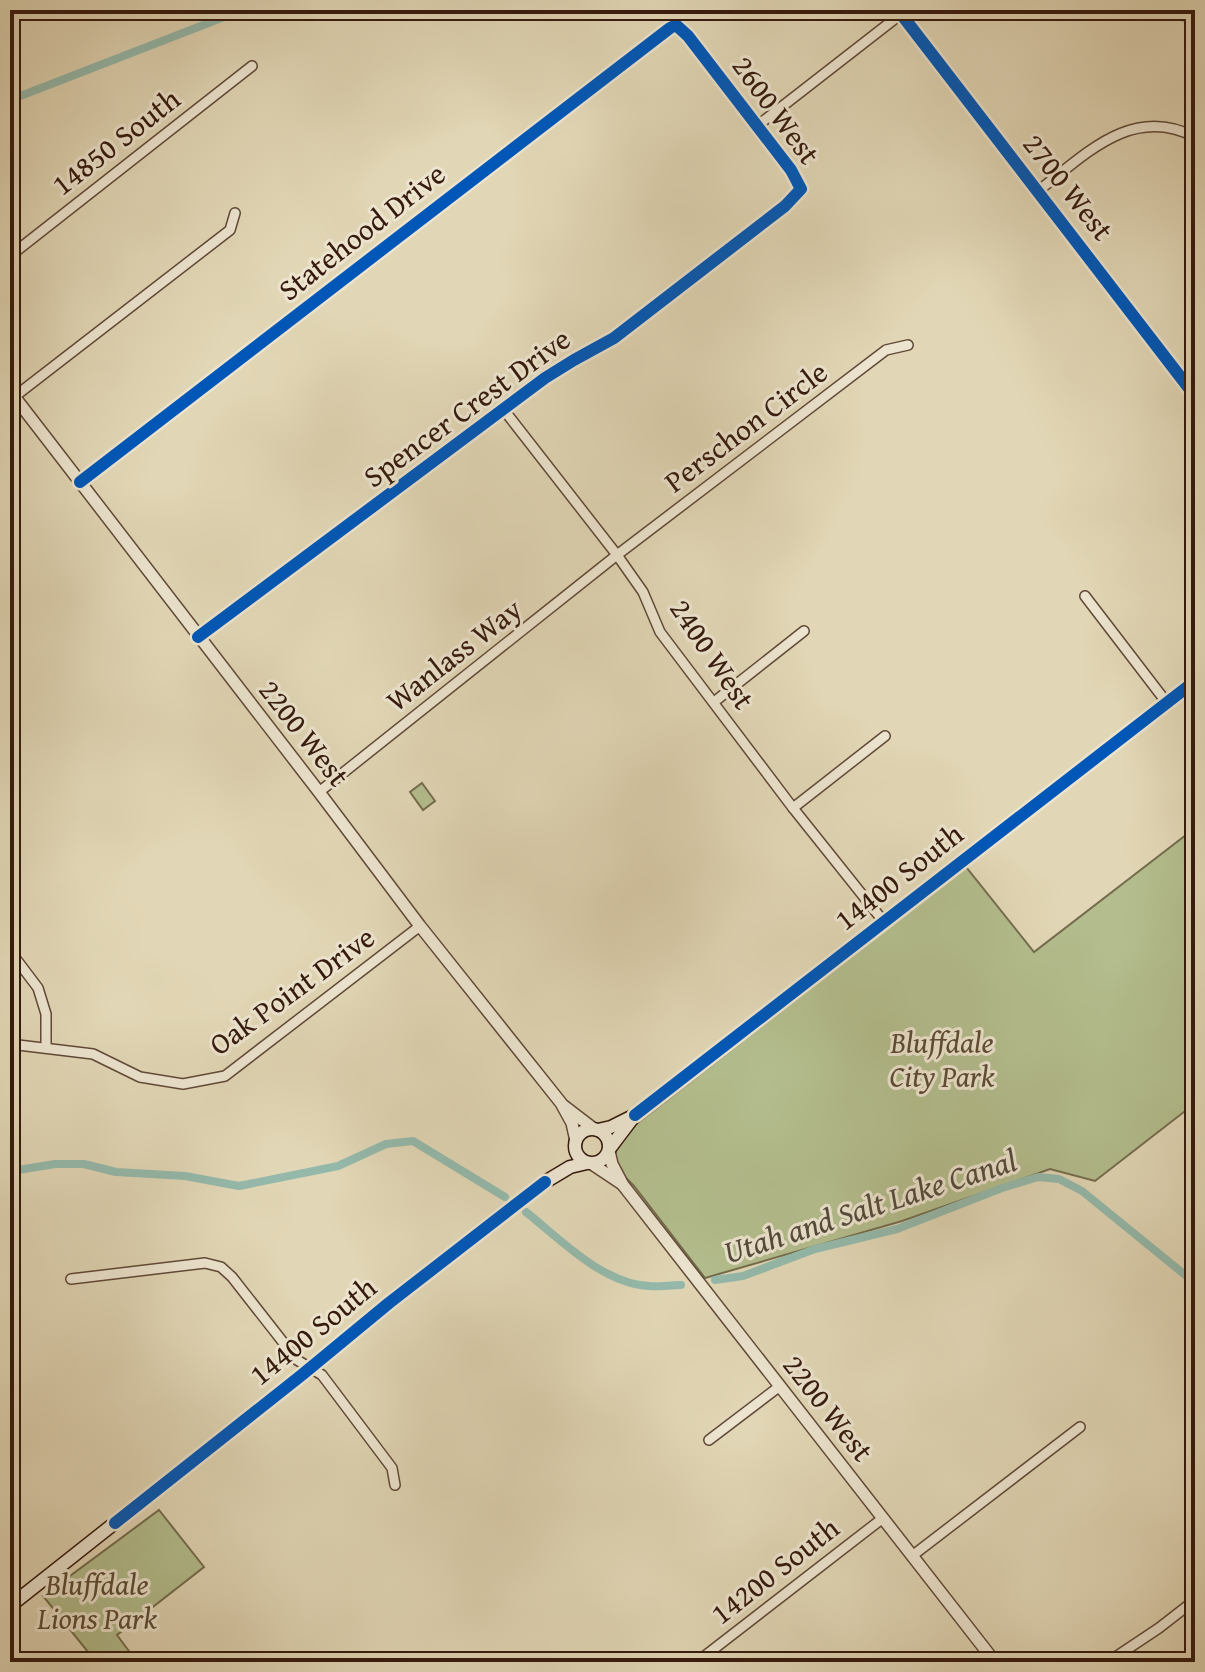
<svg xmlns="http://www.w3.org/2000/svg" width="1205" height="1672" viewBox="0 0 1205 1672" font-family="'Gentium Book Plus',serif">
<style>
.green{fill:#b3bd8d;stroke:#746c4d;stroke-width:2}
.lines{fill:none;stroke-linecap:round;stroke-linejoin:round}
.canal{stroke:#94b9ab;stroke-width:8}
.minor-casing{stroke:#604937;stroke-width:12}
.tertiary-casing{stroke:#604937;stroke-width:14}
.secondary-casing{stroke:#351a0d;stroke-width:15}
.minor{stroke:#ece4cf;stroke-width:9}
.tertiary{stroke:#ece4cf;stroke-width:11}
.secondary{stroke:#ece4cf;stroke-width:12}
.cycleway-casing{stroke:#ece4cf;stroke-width:17}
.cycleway{stroke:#0057b8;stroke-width:12}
.labels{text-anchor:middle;stroke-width:6;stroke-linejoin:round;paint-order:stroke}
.street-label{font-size:30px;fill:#351a0d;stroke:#ece4cf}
.park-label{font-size:30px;font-style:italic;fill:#5b4b33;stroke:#ece4cf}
.water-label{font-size:32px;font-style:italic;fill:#524a3c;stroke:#ece4cf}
</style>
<rect width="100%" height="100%" fill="#e1d6b5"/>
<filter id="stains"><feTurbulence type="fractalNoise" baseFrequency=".0025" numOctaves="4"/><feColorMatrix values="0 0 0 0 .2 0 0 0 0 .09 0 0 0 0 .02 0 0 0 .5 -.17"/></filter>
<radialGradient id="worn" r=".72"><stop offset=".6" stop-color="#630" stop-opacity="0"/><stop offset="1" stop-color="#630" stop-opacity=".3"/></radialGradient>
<!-- green -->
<g class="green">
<path d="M 422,783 L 435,801 L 423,810 L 410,792 Z"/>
<path d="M 1195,828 L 1195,1114 L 1189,1108 L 1095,1181 L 1050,1169 L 902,1221 L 705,1278 L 634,1186 L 619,1171 L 615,1155 L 616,1151 L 630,1129 L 966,867 L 1034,952 Z"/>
<path d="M 159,1510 L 204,1567 L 117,1635 L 137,1662 L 96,1662 L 43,1596 Z"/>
</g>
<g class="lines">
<!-- canal -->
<g class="canal">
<path d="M 1153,10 L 1195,21"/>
<path d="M 10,100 L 242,10"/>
<path d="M 10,1169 L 18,1170 L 55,1164 L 84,1164 L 116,1172 L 185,1176 L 239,1186 L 338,1166 L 386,1144 L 413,1141 L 505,1197"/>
<path d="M 526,1212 C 560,1239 603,1284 649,1286 C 659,1287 670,1285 681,1285"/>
<path d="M 715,1280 L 743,1276 L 815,1249 L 897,1229 L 1002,1188 L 1038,1177 L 1059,1179 L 1082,1191 L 1195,1283"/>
</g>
<defs>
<g id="minor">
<path d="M 757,126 L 901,14"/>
<path d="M 1038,191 C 1085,155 1132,104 1195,137"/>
<path d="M 10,256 L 252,66"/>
<path d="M 14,397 L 230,230 L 235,213"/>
<path d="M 504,410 L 617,555 L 643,592 L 660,632 L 793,808 L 884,922"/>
<path d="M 80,482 L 670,28 L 676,25 L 688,36 L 791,170 L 801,189 L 785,206 L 614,338 L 574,360 L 545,378 L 198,637"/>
<path d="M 1085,596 L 1167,703"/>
<path d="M 714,702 L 804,631"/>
<path d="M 319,792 L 617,555 L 886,350 L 908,345"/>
<path d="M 793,808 L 885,736"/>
<path d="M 10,951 L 38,988 L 46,1014 L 46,1048"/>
<path d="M 10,1044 L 93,1054 L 140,1077 L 183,1084 L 225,1076 L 420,926"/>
<path d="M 71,1279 L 205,1263 L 221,1267 L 232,1277 L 297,1360 L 322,1375 L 392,1468 L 395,1485"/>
<path d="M 709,1440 L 780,1386"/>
<path d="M 912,1556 L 1080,1427"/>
<path d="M 697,1662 L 883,1518"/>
<path d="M 1108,1662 L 1159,1628 L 1195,1600"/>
</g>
<g id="tertiary">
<path d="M 898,10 L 1195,396"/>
<path d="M 10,391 L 319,792 L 420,926 L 561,1103 L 572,1123 L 576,1141"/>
<path d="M 564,1106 L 594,1129"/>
<path d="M 609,1151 L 612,1164 L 623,1185 L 995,1662"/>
<path d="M 592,1164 L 622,1184"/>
</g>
<g id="secondary">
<circle cx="592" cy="1146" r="17"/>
<path d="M 598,1130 L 611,1127 L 635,1115 L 1195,681"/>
<path d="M 610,1148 L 632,1119"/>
<path d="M 10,1606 L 303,1374 L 389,1303 L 545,1182 L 570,1167 L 587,1163"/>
</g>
</defs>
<!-- minor casing -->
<use href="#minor" class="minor-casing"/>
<!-- tertiary casing -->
<use href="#tertiary" class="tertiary-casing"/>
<!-- secondary casing -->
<use href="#secondary" class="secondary-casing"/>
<!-- minor -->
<use href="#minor" class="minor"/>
<!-- tertiary -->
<use href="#tertiary" class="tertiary"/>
<!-- secondary -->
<use href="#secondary" class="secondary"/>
<defs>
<g id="cycleway">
<path d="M 898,10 L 1195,396"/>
<path d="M 80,482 L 670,28 L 676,25 L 688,36 L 791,170 L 801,189 L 785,206 L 614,338 L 574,360 L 545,378 L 198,637"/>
<path d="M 635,1115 L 1195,681"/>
<path d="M 115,1523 L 303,1374 L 389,1303 L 545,1182"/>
</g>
</defs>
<!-- cycleway casing -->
<use href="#cycleway" class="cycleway-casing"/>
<!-- cycleway -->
<use href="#cycleway" class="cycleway"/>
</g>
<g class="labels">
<!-- street labels -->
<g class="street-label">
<text transform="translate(776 110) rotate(54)" y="10">2600 West</text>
<text transform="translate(116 142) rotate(-38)" y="10">14850 South</text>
<text transform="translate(1068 187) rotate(52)" y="10">2700 West</text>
<text transform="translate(362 232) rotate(-38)" y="10">Statehood Drive</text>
<text transform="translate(467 408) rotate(-36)" y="10">Spencer Crest Drive</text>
<text transform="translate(746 427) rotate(-37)" y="10">Perschon Circle</text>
<text transform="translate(712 654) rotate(56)" y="10">2400 West</text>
<text transform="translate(454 655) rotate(-38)" y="10">Wanlass Way</text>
<text transform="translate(304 733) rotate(52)" y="10">2200 West</text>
<text transform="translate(899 877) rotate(-38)" y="10">14400 South</text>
<text transform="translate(292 991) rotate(-36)" y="10">Oak Point Drive</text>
<text transform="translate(313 1331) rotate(-39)" y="10">14400 South</text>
<text transform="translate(828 1408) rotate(52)" y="10">2200 West</text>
<text transform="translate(775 1571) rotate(-38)" y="10">14200 South</text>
</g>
<!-- park labels -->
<g class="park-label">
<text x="942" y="1053">Bluffdale<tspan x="942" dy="34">City Park</tspan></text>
<text x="97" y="1595">Bluffdale<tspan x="97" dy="34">Lions Park</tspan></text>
</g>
<!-- water labels -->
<g class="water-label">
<text transform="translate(870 1206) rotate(-18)" y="11">Utah and Salt Lake Canal</text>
</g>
</g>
<!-- margin -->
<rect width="1205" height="1672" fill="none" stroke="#e1d6b5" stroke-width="40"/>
<rect x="12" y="12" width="1181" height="1648" fill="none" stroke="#351a0d" stroke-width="4"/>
<rect x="20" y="20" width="1165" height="1632" fill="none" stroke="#351a0d" stroke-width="2"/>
<rect width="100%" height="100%" filter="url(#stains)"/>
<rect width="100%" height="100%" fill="url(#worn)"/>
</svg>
